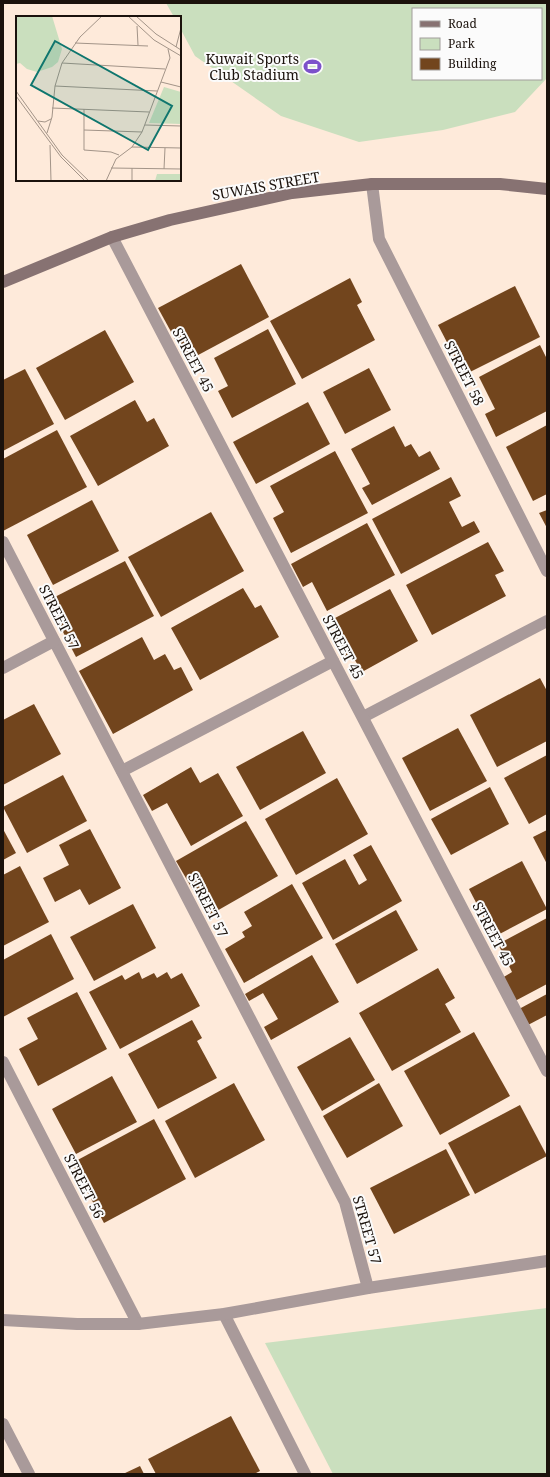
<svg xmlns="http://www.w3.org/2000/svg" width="550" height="1477" viewBox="0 0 550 1477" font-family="'Noto Serif',serif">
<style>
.green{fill:#cadfbe;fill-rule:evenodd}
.building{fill:#72451d}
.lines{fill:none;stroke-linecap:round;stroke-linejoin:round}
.lane{stroke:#a99a9a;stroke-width:12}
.street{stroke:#a99a9a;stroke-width:12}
.secondary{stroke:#877272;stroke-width:12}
.labels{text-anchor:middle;stroke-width:4;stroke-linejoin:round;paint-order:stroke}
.poi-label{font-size:14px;fill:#1b120c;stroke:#fbfbfb;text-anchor:end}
.street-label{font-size:14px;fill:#1b120c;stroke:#fbfbfb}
.inset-road{fill:none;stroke:#a39488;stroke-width:1}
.view{fill:#0f766e;fill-opacity:0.15;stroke:#0f766e;stroke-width:2}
.inset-edge{fill:none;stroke:#1b120c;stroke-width:2}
</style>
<rect width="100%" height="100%" fill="#feeada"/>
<!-- green -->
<g class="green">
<path d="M 166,3 L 547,3 L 547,78 L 515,112 L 443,130 L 359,142 L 281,116 L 195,56 L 180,28 L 180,17 L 174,17 ZM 413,9 L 541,9 L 541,79 L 413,79 Z"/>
<path d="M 547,1308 L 547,1474 L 333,1474 L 265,1343 Z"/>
</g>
<!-- building -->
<g class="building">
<path d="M 241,264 L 269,317 L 187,361 L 158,308 Z"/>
<path d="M 350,278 L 362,302 L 357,305 L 375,340 L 302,379 L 270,321 Z"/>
<path d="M 515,286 L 540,337 L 464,375 L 438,325 Z"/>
<path d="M 268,329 L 296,384 L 232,418 L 218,391 L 228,386 L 214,358 Z"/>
<path d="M 105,330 L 134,382 L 65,420 L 36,368 Z"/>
<path d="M 540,345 L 547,359 L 547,411 L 496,437 L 485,414 L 495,409 L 479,377 Z"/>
<path d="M 369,368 L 391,410 L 345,434 L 323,392 Z"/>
<path d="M 25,369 L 54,424 L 3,451 L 3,380 Z"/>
<path d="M 135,400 L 147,422 L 154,418 L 169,446 L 98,486 L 70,436 Z"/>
<path d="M 308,402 L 330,444 L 256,484 L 233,442 Z"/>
<path d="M 547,425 L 547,494 L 533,501 L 506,447 Z"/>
<path d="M 394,426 L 405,447 L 411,444 L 419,457 L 430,451 L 440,469 L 372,505 L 362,488 L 370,484 L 351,449 Z"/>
<path d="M 57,430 L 87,487 L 3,531 L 3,459 Z"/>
<path d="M 335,451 L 368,513 L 291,553 L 273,518 L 284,512 L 270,486 Z"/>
<path d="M 451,477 L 461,496 L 449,502 L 462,527 L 474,521 L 480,532 L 401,574 L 372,519 Z"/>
<path d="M 92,500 L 119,551 L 53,585 L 27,535 Z"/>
<path d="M 547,510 L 547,528 L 539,513 Z"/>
<path d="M 211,512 L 244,571 L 161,617 L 128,557 Z"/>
<path d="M 367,523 L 395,575 L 327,611 L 312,582 L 303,587 L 291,564 Z"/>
<path d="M 488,542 L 504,571 L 495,575 L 506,596 L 432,635 L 406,585 Z"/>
<path d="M 125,561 L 154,616 L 76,657 L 47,601 Z"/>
<path d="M 243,588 L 255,608 L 261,605 L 279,637 L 200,680 L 171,628 Z"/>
<path d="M 390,589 L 418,641 L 362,672 L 353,657 L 347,660 L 336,638 L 343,635 L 335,618 Z"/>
<path d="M 142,637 L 154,660 L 165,654 L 174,670 L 181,667 L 193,690 L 113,734 L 79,671 Z"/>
<path d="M 540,678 L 547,691 L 547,741 L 497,767 L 470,715 Z"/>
<path d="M 34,704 L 61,754 L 3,785 L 3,720 Z"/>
<path d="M 458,728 L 487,781 L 430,811 L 402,758 Z"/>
<path d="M 303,731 L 326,773 L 260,810 L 236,767 Z"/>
<path d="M 547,755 L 547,814 L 529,824 L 504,778 Z"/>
<path d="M 191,767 L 200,783 L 218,773 L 243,816 L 191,846 L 167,803 L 152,811 L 143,795 Z"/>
<path d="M 63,775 L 87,821 L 27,853 L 3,807 Z"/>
<path d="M 337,778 L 368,834 L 296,875 L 265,819 Z"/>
<path d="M 490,787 L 509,824 L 451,855 L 431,819 Z"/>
<path d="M 246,821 L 278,876 L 208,916 L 176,861 Z"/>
<path d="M 3,829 L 16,853 L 3,860 Z"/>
<path d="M 90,829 L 121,888 L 89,905 L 80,889 L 55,902 L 43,878 L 69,865 L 59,845 Z"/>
<path d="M 547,830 L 547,864 L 533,837 Z"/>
<path d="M 371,845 L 402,901 L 333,940 L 302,883 L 345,859 L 359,885 L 367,880 L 353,855 Z"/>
<path d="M 522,861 L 547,909 L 494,937 L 469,889 Z"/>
<path d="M 20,866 L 49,922 L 3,946 L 3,875 Z"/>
<path d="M 292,884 L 323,938 L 244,983 L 225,949 L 245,937 L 242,932 L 252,926 L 244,912 Z"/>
<path d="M 133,904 L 156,948 L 94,981 L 70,937 Z"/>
<path d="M 396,910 L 418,950 L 357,984 L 335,944 Z"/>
<path d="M 547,918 L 547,984 L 515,1001 L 502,978 L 512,972 L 498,944 Z"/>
<path d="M 51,934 L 74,979 L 3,1017 L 3,960 Z"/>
<path d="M 312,955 L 339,1002 L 271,1040 L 264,1027 L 278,1019 L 263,993 L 249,1001 L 245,994 Z"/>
<path d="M 438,968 L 455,998 L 445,1004 L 461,1032 L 392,1071 L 359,1013 Z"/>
<path d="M 139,972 L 142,979 L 154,973 L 157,978 L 167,972 L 171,979 L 182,973 L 200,1006 L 120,1049 L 89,992 L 122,975 L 125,980 Z"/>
<path d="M 77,992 L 107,1049 L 38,1086 L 19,1049 L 38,1039 L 27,1018 Z"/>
<path d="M 547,994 L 547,1015 L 528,1025 L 519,1009 Z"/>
<path d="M 192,1020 L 202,1038 L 197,1041 L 217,1078 L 158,1109 L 128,1054 Z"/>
<path d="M 474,1032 L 510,1096 L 440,1135 L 404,1071 Z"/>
<path d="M 350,1037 L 375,1080 L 322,1111 L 297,1067 Z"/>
<path d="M 112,1076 L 137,1122 L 76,1154 L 52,1109 Z"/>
<path d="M 234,1083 L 265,1140 L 195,1178 L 165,1121 Z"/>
<path d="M 379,1083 L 403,1126 L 347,1158 L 323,1116 Z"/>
<path d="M 520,1105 L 547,1156 L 475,1194 L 448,1143 Z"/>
<path d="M 154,1119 L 186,1179 L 104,1223 L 72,1163 Z"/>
<path d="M 446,1149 L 470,1195 L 394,1234 L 370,1188 Z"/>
<path d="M 231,1416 L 260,1471 L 254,1474 L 156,1474 L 148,1459 Z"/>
<path d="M 140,1466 L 144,1474 L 123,1474 Z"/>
</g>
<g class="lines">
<!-- lane -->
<g class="lane">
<path d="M 363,717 L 547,621"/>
<path d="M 122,771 L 333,661"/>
</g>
<!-- street -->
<g class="street">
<path d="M 372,184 L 379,239 L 547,571"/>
<path d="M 112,237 L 547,1071"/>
<path d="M 3,542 L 345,1202 L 368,1288"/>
<path d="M 3,668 L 54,641"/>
<path d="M 3,1062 L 138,1324"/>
<path d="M 224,1314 L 305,1474"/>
<path d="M 3,1320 L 77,1324 L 138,1324 L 224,1314 L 368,1288 L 547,1261"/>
<path d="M 3,1424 L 29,1474"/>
</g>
<!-- secondary -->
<path class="secondary" d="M 3,282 L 112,237 L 170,220 L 292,193 L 372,184 L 500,184 L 547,189"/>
</g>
<!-- icons -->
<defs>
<symbol id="stadium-bare" viewBox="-9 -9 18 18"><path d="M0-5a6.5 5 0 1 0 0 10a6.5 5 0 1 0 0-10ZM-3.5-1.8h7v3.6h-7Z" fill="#7c51ca" stroke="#fbfbfb" stroke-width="2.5" paint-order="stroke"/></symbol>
</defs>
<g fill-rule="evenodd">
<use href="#stadium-bare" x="300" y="54" width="25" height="25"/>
</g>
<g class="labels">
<!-- poi labels -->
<g class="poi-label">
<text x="299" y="64">Kuwait Sports<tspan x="299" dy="16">Club Stadium</tspan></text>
</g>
<!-- street labels -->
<g class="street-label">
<text transform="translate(266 186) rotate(-10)" y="5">SUWAIS STREET</text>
<text transform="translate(193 360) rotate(62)" y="5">STREET 45</text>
<text transform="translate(464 373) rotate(63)" y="5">STREET 58</text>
<text transform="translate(59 617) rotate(63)" y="5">STREET 57</text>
<text transform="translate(343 647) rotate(62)" y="5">STREET 45</text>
<text transform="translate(208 905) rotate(63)" y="5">STREET 57</text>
<text transform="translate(493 934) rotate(62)" y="5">STREET 45</text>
<text transform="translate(84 1186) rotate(63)" y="5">STREET 56</text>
<text transform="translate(367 1230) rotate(74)" y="5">STREET 57</text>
</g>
</g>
<!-- overview -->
<g transform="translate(16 16)">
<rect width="165" height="165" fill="#feeada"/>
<path d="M 0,0 L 36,0 L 46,33 L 42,46 L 36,51 L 21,56 L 11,53 L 4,47 L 0,48 ZM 148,71 L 165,76 L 165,108 L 133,107 ZM 141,158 L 165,158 L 165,165 L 139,165 Z" fill="#cadfbe"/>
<path class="inset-road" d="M 112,0 L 138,24 L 165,40M 120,0 L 140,18 L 165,34M 121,10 L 122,29M 59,27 L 132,30M 160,31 L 165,12M 46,47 L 149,53M 145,66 L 165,71M 39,70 L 141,75M 0,75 L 46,139 L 73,165M 0,80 L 45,141 L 69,165M 36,92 L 133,96M 68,93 L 68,134 L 95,136 L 103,139M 22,105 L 29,106 L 35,103M 129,109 L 165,110M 68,114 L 126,116M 31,117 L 36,101 L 39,70 L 46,47 L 64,21 L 86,0M 34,129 L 35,165M 116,131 L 165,132M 95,152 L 165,153M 148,153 L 149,132M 90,165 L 100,143 L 116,131 L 126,116 L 154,42 L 152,33M 116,165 L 116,152"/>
<path class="view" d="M 39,25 L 156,90 L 132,134 L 15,69 Z"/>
<rect width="165" height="165" class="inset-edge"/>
</g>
<!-- border -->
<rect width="550" height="1477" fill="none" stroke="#1b120c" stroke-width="8"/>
<!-- legend -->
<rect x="412" y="8" width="130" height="72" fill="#fbfbfb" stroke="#a19e9b"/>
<rect x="420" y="21" width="20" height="6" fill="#877272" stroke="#a19e9b"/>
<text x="448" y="28" font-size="12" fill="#1b120c">Road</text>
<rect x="420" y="38" width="20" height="12" fill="#cadfbe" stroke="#a19e9b"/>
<text x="448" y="48" font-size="12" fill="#1b120c">Park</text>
<rect x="420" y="58" width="20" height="12" fill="#72451d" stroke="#a19e9b"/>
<text x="448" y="68" font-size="12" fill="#1b120c">Building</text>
</svg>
